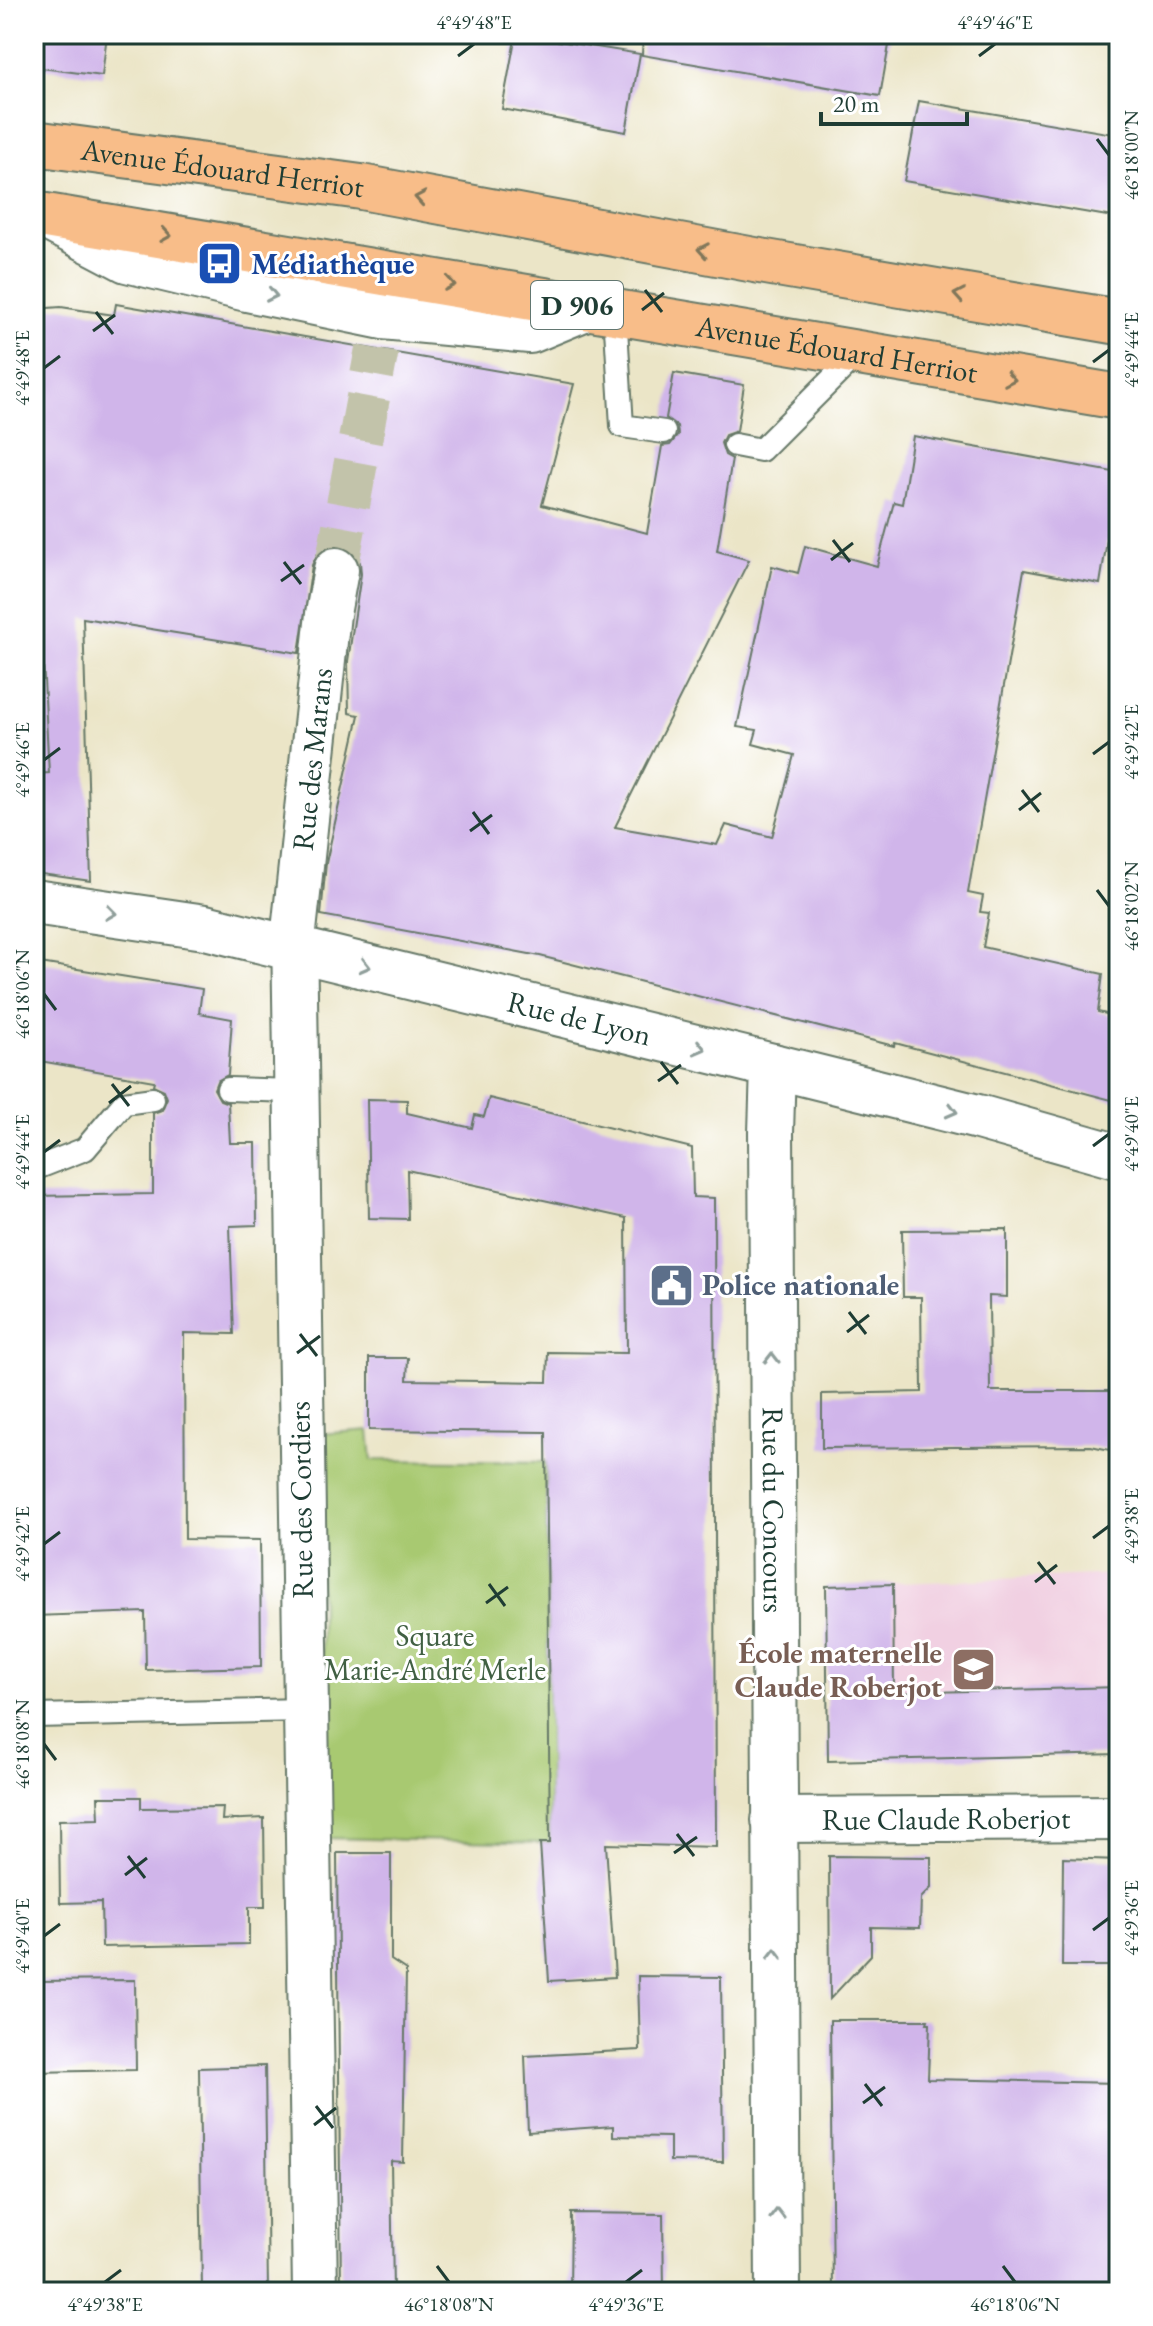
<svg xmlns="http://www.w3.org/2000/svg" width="1153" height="2326" viewBox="0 0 1153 2326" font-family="'EB Garamond',serif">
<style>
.built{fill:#f1d0e2}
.green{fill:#a8c971;stroke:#648352;stroke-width:2}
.building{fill:#d0b5ea}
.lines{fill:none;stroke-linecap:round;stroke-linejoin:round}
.minor-tunnel{stroke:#c2c3aa;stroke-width:44;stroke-dasharray:44 22;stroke-linecap:butt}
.service-casing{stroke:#667867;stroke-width:26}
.minor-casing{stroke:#667867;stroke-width:48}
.tertiary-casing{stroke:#667867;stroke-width:48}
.primary-casing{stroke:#667867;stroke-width:48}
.service{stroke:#fff;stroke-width:22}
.minor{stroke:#fff;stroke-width:44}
.tertiary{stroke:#fff;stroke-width:44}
.primary{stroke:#f8bd89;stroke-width:44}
.oneway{stroke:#81775a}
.oneway2{stroke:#8f9e9a}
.ticks{fill:none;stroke:#1f3d34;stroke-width:3}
.labels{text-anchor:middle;stroke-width:6;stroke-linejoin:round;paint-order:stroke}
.shield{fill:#fff;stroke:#627771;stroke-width:2}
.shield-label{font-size:28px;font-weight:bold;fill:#1f3d34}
.street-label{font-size:30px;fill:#1f3d34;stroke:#fff}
.transit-label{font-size:30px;font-weight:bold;fill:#164399;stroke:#fff;text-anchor:start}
.service-label{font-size:30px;font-weight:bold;fill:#4e5e75;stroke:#fff;text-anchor:start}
.park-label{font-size:30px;fill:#416043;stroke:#fff}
.education-label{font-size:30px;font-weight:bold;fill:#785e54;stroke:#fff;text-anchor:end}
.neatline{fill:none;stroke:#1f3d34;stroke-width:3}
.ticks-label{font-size:20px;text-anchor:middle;fill:#1f3d34}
</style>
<rect width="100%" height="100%" fill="#fff"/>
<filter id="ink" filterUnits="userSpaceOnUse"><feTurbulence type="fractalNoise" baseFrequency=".0125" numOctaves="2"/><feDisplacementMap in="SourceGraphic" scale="16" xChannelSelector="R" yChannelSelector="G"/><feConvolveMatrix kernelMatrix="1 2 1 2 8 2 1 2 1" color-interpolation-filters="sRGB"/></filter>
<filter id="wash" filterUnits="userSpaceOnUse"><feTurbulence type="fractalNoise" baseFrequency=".006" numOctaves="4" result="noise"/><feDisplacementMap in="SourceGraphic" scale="32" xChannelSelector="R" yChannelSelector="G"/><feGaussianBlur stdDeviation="1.8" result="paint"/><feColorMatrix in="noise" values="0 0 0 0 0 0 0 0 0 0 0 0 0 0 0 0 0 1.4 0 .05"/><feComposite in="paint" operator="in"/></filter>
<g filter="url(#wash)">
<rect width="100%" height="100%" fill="#ebe5c7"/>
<!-- built -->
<path class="built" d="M 1119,1574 L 1119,1754 L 828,1761 L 826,1586 Z"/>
<!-- green -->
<path class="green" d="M 369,1430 L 372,1460 L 546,1462 L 550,1843 L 322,1838 L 320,1434 Z"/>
<g id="blocks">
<!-- building -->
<g class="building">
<path d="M 34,34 L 107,34 L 102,76 L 34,67 Z"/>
<path d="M 516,34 L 640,54 L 626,132 L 502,109 Z"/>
<path d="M 643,34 L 891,34 L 880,96 L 642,55 Z"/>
<path d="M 919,101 L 1119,135 L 1119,218 L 904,181 Z"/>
<path d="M 116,304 L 574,384 L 542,505 L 647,533 L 662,446 L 670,445 L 678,435 L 677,426 L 666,418 L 674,373 L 744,385 L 737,431 L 725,435 L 721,443 L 725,455 L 732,459 L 717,551 L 749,560 L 615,827 L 717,845 L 726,825 L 772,837 L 794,755 L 753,744 L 757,730 L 737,727 L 772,566 L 798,573 L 805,546 L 877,566 L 894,502 L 902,504 L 913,436 L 1119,473 L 1119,543 L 1107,541 L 1100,584 L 1024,570 L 968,893 L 983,896 L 980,912 L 989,913 L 983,947 L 1103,974 L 1098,1012 L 1119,1017 L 1119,1102 L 895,1043 L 894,1046 L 540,956 L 321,915 L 326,863 L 359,715 L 349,713 L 348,661 L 361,574 L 360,562 L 353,552 L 341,546 L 327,547 L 318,553 L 312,565 L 299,653 L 83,618 L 91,881 L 34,873 L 34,774 L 49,773 L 41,624 L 34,621 L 34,309 L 61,307 L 114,315 Z"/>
<path d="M 34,962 L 202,989 L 199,1013 L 232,1019 L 228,1075 L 217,1081 L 214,1089 L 220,1100 L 228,1103 L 230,1143 L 256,1143 L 257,1225 L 230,1226 L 234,1334 L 184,1333 L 185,1539 L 260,1540 L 261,1667 L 146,1670 L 145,1612 L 34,1616 L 34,1196 L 153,1194 L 153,1113 L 162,1110 L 167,1098 L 164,1090 L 153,1085 L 154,1081 L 34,1060 Z"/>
<path d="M 489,1098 L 692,1148 L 693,1197 L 714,1198 L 716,1847 L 606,1844 L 615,1977 L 549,1981 L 540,1843 L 550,1843 L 546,1432 L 369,1430 L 369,1358 L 408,1358 L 407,1380 L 547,1382 L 548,1352 L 627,1353 L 626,1218 L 407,1170 L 408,1219 L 369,1218 L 367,1099 L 407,1100 L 407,1113 L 472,1128 L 475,1115 L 484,1117 Z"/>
<path d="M 1007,1229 L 1007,1297 L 989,1296 L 990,1391 L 1119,1391 L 1119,1452 L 1091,1446 L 822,1448 L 822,1394 L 922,1392 L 921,1297 L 903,1297 L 902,1230 Z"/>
<path d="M 893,1584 L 894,1693 L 1119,1687 L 1119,1754 L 828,1761 L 826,1586 Z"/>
<path d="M 98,1797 L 141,1797 L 141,1808 L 223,1807 L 222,1820 L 264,1818 L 265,1907 L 249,1907 L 249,1944 L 102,1947 L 101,1902 L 60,1903 L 59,1820 L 99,1819 Z"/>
<path d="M 337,1853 L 391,1853 L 391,1960 L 406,1970 L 403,2162 L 391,2161 L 393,2292 L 341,2292 Z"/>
<path d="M 829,1856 L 931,1857 L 931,1888 L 921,1898 L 920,1928 L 871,1927 L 871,1955 L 830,1999 Z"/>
<path d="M 1063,1858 L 1119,1860 L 1119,1966 L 1062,1966 Z"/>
<path d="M 638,1976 L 721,1977 L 723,2162 L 670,2161 L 670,2137 L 613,2136 L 613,2126 L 528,2132 L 525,2056 L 640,2050 Z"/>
<path d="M 135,1980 L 136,2070 L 34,2072 L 34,1981 Z"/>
<path d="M 830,2020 L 928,2020 L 927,2023 L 930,2023 L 928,2079 L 1119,2083 L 1119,2292 L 833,2292 Z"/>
<path d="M 265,2066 L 268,2292 L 202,2292 L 199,2068 Z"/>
<path d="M 571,2213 L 663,2214 L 664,2292 L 570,2292 Z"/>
</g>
</g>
</g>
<g filter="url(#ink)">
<use href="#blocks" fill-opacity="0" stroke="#667867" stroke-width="2"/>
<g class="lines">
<!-- minor-tunnel -->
<path class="minor-tunnel" d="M 336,570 L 377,349"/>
<defs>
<g id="service">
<path d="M 615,312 L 622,426 L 664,432"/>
<path d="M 735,445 L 761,450 L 858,353"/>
<path d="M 228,1089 L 294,1091"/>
<path d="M 34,1169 L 85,1149 L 124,1103 L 153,1099"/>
<path d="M 34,1716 L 305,1710"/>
</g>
<g id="minor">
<path d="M 51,220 L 127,260 L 247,289 L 383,317 L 530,331 L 588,307"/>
<path id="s1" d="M 773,1066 L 771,1133 L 778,2292"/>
<path id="s2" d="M 774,1820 L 1119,1818"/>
<path id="s3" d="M 315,2292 L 294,931 L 328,614 L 336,570"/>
</g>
<g id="tertiary">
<path id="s4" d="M 34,902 L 205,927 L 773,1066 L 978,1117 L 1119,1157"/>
</g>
<g id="primary">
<path id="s5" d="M 34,143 L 361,187 L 760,261 L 1119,322"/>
<path id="s6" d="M 34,214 L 1119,397"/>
</g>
</defs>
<!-- service casing -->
<use href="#service" class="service-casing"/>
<!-- minor casing -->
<use href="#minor" class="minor-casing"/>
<!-- tertiary casing -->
<use href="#tertiary" class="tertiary-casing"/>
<!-- primary casing -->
<use href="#primary" class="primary-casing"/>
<!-- service -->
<use href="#service" class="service"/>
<!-- minor -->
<use href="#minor" class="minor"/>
<!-- tertiary -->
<use href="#tertiary" class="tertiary"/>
<!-- primary -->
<use href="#primary" class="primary"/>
</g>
<!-- one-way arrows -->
<defs><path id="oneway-chevron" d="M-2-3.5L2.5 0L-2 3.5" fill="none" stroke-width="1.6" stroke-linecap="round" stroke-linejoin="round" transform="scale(2)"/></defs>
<g class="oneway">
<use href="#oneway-chevron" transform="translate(420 198) rotate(-170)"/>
<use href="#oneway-chevron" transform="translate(166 235) rotate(9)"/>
<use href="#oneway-chevron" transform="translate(703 250) rotate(-170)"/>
<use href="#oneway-chevron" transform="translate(450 284) rotate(10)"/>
<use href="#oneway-chevron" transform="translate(959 295) rotate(-170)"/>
<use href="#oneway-chevron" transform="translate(1010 379) rotate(10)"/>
</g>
<g class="oneway2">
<use href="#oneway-chevron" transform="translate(272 295) rotate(12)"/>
<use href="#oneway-chevron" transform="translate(111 913) rotate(8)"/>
<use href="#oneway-chevron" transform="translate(365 966) rotate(14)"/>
<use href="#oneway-chevron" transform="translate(700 1048) rotate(14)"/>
<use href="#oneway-chevron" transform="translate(952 1111) rotate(14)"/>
<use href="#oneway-chevron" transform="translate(772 1358) rotate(-90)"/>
<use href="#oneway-chevron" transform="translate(775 1954) rotate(-90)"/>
<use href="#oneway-chevron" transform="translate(777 2214) rotate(-90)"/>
</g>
</g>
<!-- ticks -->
<path class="ticks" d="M 458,56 L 474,44M 979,56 L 995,44M 1097,139 L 1109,155M 645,290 L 662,312M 642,310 L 664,293M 96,312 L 113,334M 93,331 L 115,315M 1093,362 L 1109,350M 44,368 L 60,356M 833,540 L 850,562M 831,560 L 853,543M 284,562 L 301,584M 281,581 L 304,565M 1093,754 L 1109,742M 44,760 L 60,748M 1022,790 L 1039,812M 1019,810 L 1041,793M 473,812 L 489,834M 470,831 L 492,815M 1097,890 L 1109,906M 44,994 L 56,1010M 661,1062 L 678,1084M 658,1081 L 681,1065M 112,1084 L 129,1106M 109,1103 L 131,1086M 1093,1146 L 1109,1134M 44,1152 L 60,1140M 849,1312 L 866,1334M 847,1332 L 869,1315M 300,1334 L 317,1356M 297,1353 L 320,1336M 1093,1538 L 1109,1526M 44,1544 L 60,1532M 1038,1562 L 1055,1584M 1035,1582 L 1057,1565M 489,1584 L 505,1606M 486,1603 L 508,1587M 44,1744 L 56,1760M 677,1834 L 694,1856M 674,1853 L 697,1837M 128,1856 L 145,1878M 125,1875 L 147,1858M 1093,1930 L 1109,1918M 44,1936 L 60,1924M 865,2084 L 882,2106M 863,2103 L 885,2087M 316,2106 L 333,2128M 314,2125 L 336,2108M 437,2266 L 449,2282M 1003,2266 L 1015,2282M 105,2282 L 121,2270M 626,2282 L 642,2270"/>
<!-- icons -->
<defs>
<symbol id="bus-square" viewBox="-11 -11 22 22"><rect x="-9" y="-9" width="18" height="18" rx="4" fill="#1a4fb4" stroke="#fff"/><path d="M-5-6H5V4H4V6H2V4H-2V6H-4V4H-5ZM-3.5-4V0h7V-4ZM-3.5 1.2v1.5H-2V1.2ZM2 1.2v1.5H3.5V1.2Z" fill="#fff"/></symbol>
<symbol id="civic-square" viewBox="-11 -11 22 22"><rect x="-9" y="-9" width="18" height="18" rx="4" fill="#5c6f8a" stroke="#fff"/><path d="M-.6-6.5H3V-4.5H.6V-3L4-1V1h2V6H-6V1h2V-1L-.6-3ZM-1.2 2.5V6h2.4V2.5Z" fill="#fff"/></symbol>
<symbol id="school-square" viewBox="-11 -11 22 22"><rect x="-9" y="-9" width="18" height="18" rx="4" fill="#8d6e63" stroke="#fff"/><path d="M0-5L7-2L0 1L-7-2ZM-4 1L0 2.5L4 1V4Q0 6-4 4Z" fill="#fff"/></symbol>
</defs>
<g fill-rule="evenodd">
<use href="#bus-square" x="194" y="238" width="51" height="51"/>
<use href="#civic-square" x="646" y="1260" width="51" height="51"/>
<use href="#school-square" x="948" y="1644" width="51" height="51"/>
</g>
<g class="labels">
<!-- shield labels -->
<rect class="shield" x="531" y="281" width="92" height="48" rx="6"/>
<g class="shield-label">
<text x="577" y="315">D 906</text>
</g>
<!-- street labels -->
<g class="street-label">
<text dy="10" stroke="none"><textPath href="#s5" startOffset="190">Avenue Édouard Herriot</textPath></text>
<text dy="10" stroke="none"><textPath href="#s6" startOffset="814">Avenue Édouard Herriot</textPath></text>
<text dy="10" stroke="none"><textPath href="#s3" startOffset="1534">Rue des Marans</textPath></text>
<text dy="10" stroke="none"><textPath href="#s4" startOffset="558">Rue de Lyon</textPath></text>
<text transform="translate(301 1500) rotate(-91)" y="10">Rue des Cordiers</text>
<text dy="10" stroke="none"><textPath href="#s1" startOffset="444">Rue du Concours</textPath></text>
<text dy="10" stroke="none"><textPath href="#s2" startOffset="172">Rue Claude Roberjot</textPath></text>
</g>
<!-- transit labels -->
<g class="transit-label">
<text x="251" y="274">Médiathèque</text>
</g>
<!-- service labels -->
<g class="service-label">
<text x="702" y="1295">Police nationale</text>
</g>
<!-- park labels -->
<g class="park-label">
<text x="435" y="1646">Square<tspan x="435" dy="34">Marie-André Merle</tspan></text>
</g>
<!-- education labels -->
<g class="education-label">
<text x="942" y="1663">École maternelle<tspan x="942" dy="34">Claude Roberjot</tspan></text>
</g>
</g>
<!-- margin -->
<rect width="1153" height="2326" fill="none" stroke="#fff" stroke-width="88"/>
<!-- scale -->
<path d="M821 112v12h146v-12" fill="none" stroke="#1f3d34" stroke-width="4"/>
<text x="833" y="112" font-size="24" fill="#1f3d34" stroke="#ffffff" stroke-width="6" paint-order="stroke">20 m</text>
<rect x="44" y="44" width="1065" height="2238" class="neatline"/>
<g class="ticks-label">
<text x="474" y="29">4°49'48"E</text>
<text x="995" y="29">4°49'46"E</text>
<text transform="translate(1131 155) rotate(-90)" y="7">46°18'00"N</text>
<text transform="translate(1131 350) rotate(-90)" y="7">4°49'44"E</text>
<text transform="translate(22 368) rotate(-90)" y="7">4°49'48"E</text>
<text transform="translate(1131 742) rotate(-90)" y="7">4°49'42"E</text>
<text transform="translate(22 760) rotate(-90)" y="7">4°49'46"E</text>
<text transform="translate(1131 906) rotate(-90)" y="7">46°18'02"N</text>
<text transform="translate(22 994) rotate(-90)" y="7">46°18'06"N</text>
<text transform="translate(1131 1134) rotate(-90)" y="7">4°49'40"E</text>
<text transform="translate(22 1152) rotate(-90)" y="7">4°49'44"E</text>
<text transform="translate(1131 1526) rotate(-90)" y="7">4°49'38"E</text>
<text transform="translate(22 1544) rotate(-90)" y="7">4°49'42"E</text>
<text transform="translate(22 1744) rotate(-90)" y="7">46°18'08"N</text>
<text transform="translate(1131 1918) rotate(-90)" y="7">4°49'36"E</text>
<text transform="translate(22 1936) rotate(-90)" y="7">4°49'40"E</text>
<text x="105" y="2311">4°49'38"E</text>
<text x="449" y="2311">46°18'08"N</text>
<text x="626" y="2311">4°49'36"E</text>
<text x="1015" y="2311">46°18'06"N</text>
</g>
</svg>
